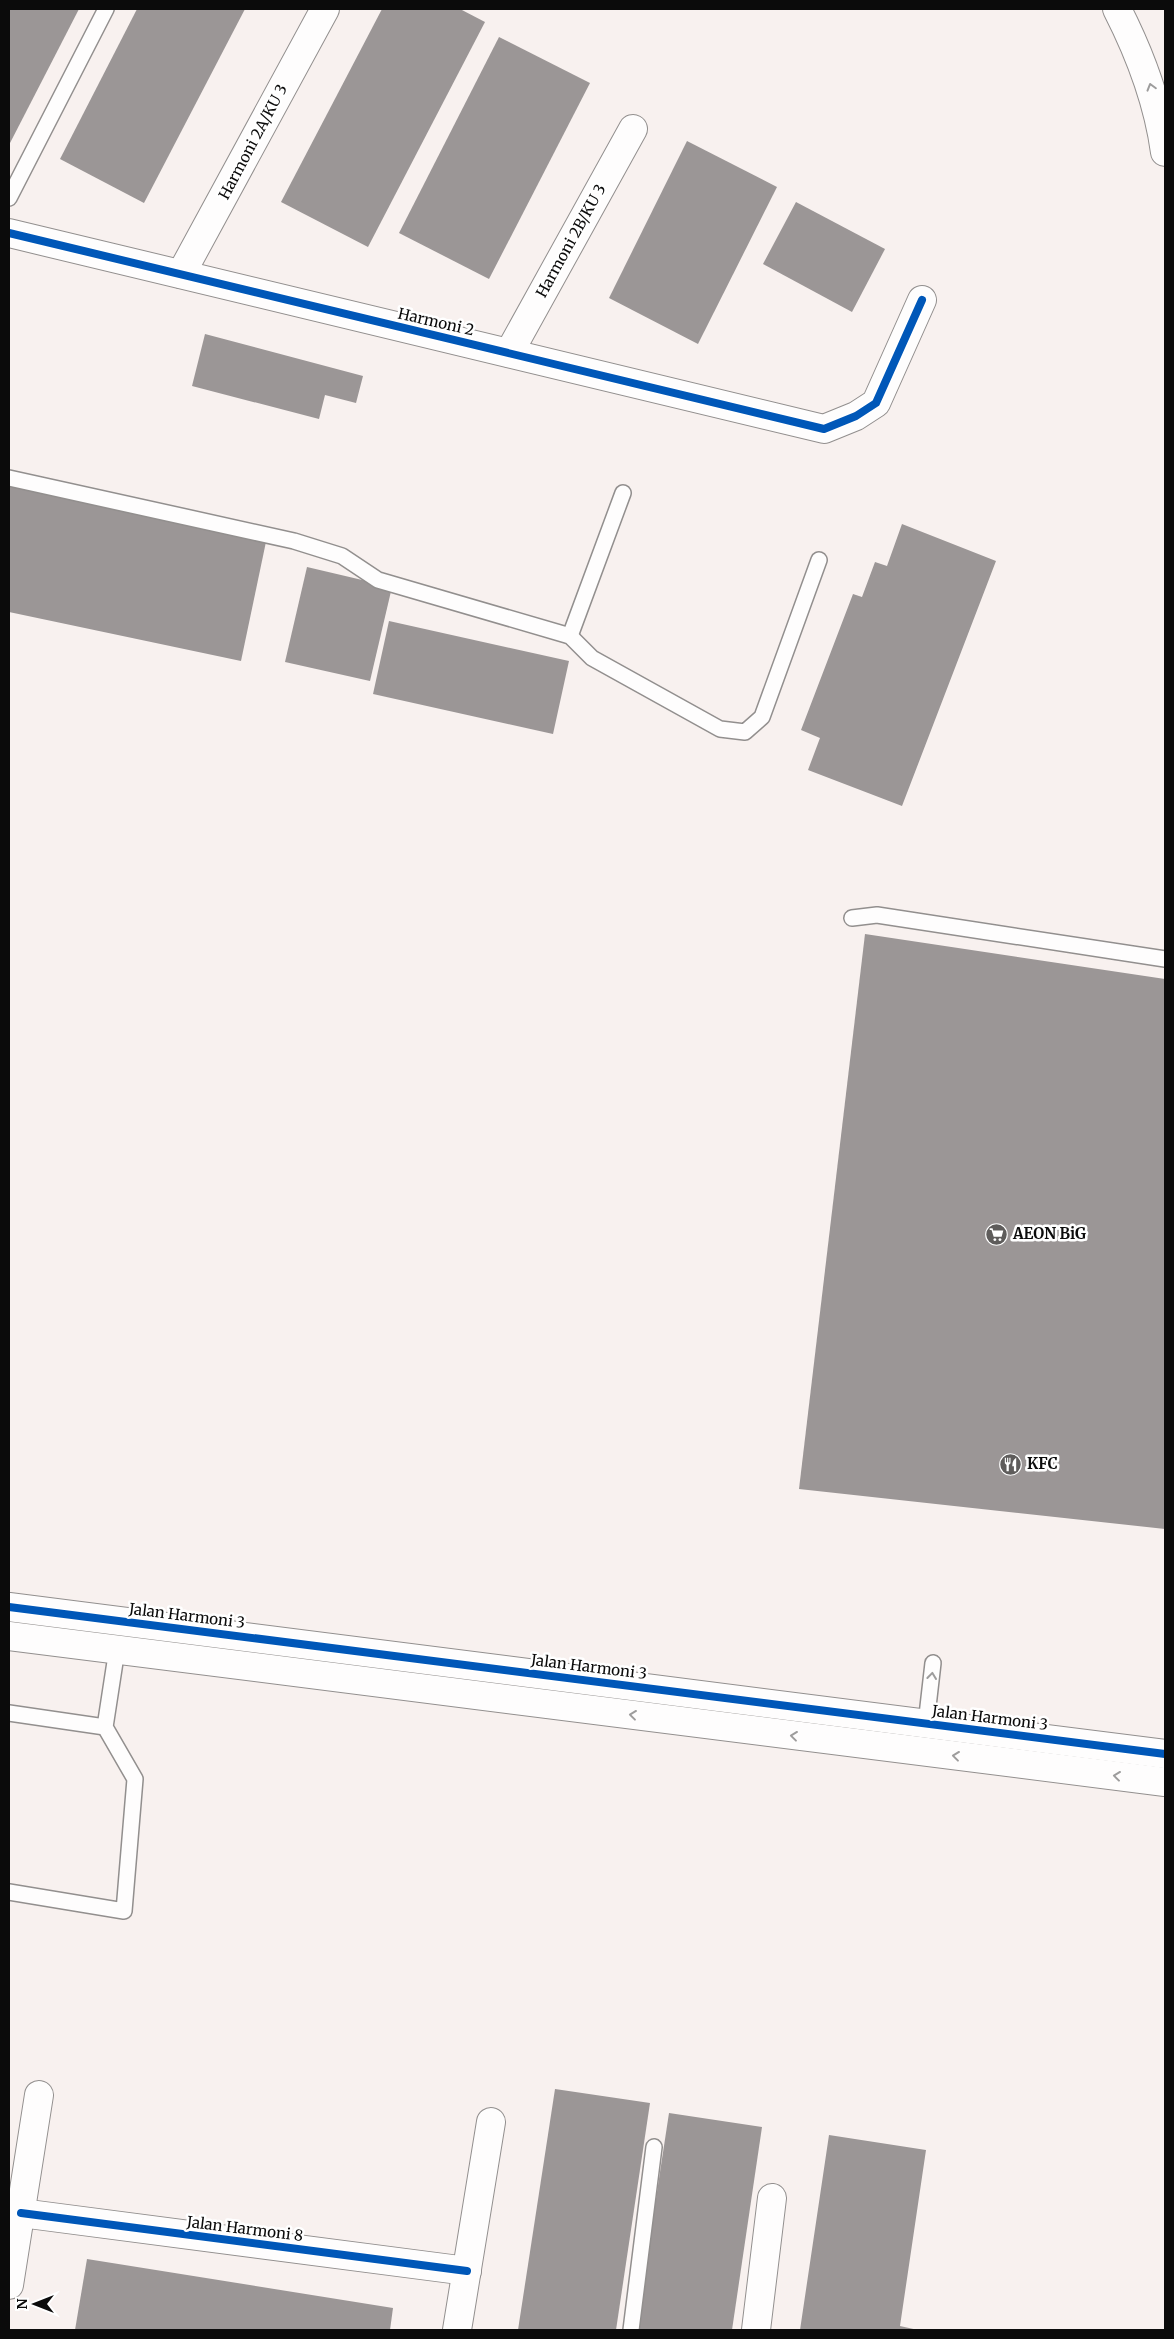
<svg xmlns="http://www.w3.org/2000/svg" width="1174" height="2339" viewBox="0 0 1174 2339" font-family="Merriweather,serif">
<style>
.building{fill:#9b9696}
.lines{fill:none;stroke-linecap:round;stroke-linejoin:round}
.lane-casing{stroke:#928f8e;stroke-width:18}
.street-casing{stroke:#928f8e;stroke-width:30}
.lane{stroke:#fefdfd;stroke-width:15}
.street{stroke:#fefdfd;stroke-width:28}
.cycleway-casing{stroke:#fff;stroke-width:11}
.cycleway{stroke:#0057b8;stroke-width:8}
.oneway{stroke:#9d9c9c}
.labels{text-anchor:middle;stroke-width:5;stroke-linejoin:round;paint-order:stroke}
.street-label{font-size:15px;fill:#0b0b0b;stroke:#fff}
.poi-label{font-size:15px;font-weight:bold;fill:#0b0b0b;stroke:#fff;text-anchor:start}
</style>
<rect width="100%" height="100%" fill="#f8f1ef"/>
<!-- building -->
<g class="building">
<path d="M 9,9 L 79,9 L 9,145 Z"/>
<path d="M 137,9 L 245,9 L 144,203 L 60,159 Z"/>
<path d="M 382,9 L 460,9 L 485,22 L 368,247 L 281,202 Z"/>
<path d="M 499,37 L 590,83 L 489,279 L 399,233 Z"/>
<path d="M 687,141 L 777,187 L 698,344 L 609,298 Z"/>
<path d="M 796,202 L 885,249 L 852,312 L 763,264 Z"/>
<path d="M 205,334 L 363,376 L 356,403 L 325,395 L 319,419 L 192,386 Z"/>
<path d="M 9,484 L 267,537 L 241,661 L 9,612 Z"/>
<path d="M 902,524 L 996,561 L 902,806 L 808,770 L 820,738 L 801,730 L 853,594 L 862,597 L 875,562 L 887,566 Z"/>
<path d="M 307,567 L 392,587 L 370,681 L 285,662 Z"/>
<path d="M 389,621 L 569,661 L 553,734 L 373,694 Z"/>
<path d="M 865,934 L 1165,979 L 1165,1529 L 799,1489 Z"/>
<path d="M 555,2089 L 650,2103 L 616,2330 L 518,2330 Z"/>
<path d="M 669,2113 L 762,2127 L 732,2330 L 636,2330 Z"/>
<path d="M 829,2135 L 926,2150 L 900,2326 L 918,2330 L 800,2330 Z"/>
<path d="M 87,2259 L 393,2308 L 390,2330 L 75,2330 Z"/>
</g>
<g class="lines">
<defs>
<g id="lane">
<path d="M 9,198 L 106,9"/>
<path d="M 9,478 L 294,541 L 342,556 L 378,580 L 570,636 L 592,658 L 720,729 L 745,732 L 762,717 L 819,560"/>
<path d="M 570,636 L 623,493"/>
<path d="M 852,918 L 877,915 L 1165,959"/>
<path d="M 9,1713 L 105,1727"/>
<path d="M 926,1724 L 933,1663"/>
<path d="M 9,1892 L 124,1911 L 135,1779 L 105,1727 L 117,1649"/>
<path d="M 631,2330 L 654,2147"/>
</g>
<g id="street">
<path d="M 1117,9 C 1140,54 1158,101 1165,152"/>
<path d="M 9,233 L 824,429 L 856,416 L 876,403 L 922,300"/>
<path d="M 181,274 L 325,9"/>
<path d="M 509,353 L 633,129"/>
<path d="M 9,1607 L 1165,1754"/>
<path d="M 9,1636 L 1165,1782"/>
<path d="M 21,2213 L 467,2271"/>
<path d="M 9,2285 L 39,2095"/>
<path d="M 457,2330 L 491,2122"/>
<path d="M 756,2330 L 772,2198"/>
</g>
</defs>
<!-- lane casing -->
<use href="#lane" class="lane-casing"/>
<!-- street casing -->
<use href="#street" class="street-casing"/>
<!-- lane -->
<use href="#lane" class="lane"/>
<!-- street -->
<use href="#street" class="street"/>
<defs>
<g id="cycleway">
<path d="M 9,233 L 824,429 L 856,416 L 876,403 L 922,300"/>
<path d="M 9,1607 L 1165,1754"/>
<path d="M 21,2213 L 467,2271"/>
</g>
</defs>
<!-- cycleway casing -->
<use href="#cycleway" class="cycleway-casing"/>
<!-- cycleway -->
<use href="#cycleway" class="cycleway"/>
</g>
<!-- one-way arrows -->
<defs><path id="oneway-chevron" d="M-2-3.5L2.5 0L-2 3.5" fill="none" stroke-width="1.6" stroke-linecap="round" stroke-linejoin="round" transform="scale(1.25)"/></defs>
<g class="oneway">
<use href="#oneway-chevron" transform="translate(1151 87) rotate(-106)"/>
<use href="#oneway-chevron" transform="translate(932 1676) rotate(-83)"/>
<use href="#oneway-chevron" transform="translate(633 1715) rotate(-173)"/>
<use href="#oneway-chevron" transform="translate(794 1736) rotate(-173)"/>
<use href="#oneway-chevron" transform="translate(956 1756) rotate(-173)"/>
<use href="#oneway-chevron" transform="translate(1117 1776) rotate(-173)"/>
</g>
<!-- icons -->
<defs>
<symbol id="supermarket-disc" viewBox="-11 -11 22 22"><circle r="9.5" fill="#5e5c5b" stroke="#fff"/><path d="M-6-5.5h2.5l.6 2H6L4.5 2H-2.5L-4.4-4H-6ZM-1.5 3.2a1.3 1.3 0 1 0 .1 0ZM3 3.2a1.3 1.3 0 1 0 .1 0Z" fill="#fff"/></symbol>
<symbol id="restaurant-disc" viewBox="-11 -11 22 22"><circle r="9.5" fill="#5e5c5b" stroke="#fff"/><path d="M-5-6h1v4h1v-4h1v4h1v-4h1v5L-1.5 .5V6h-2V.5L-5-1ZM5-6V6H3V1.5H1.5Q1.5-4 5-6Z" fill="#fff"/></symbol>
</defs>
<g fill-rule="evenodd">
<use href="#supermarket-disc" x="984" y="1222" width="25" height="25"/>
<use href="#restaurant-disc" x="998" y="1452" width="25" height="25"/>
</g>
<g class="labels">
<!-- street labels -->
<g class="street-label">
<text transform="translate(253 142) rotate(-62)" y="5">Harmoni 2A/KU 3</text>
<text transform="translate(571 241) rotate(-61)" y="5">Harmoni 2B/KU 3</text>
<text transform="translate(436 322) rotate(13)" y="5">Harmoni 2</text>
<text transform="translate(187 1616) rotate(7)" y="5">Jalan Harmoni 3</text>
<text transform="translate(589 1667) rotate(7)" y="5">Jalan Harmoni 3</text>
<text transform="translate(990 1718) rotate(7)" y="5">Jalan Harmoni 3</text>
<text transform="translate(245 2229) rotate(7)" y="5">Jalan Harmoni 8</text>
</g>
<!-- poi labels -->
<g class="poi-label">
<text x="1013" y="1239">AEON BiG</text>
<text x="1027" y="1469">KFC</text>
</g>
</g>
<!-- border -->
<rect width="1174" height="2339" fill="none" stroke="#0b0b0b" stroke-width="20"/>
<!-- north arrow -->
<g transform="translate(35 2304) rotate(270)" stroke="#ffffff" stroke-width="4" paint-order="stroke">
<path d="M0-4L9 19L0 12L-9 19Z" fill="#0b0b0b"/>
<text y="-8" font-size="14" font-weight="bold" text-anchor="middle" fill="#0b0b0b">N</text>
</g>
</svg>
